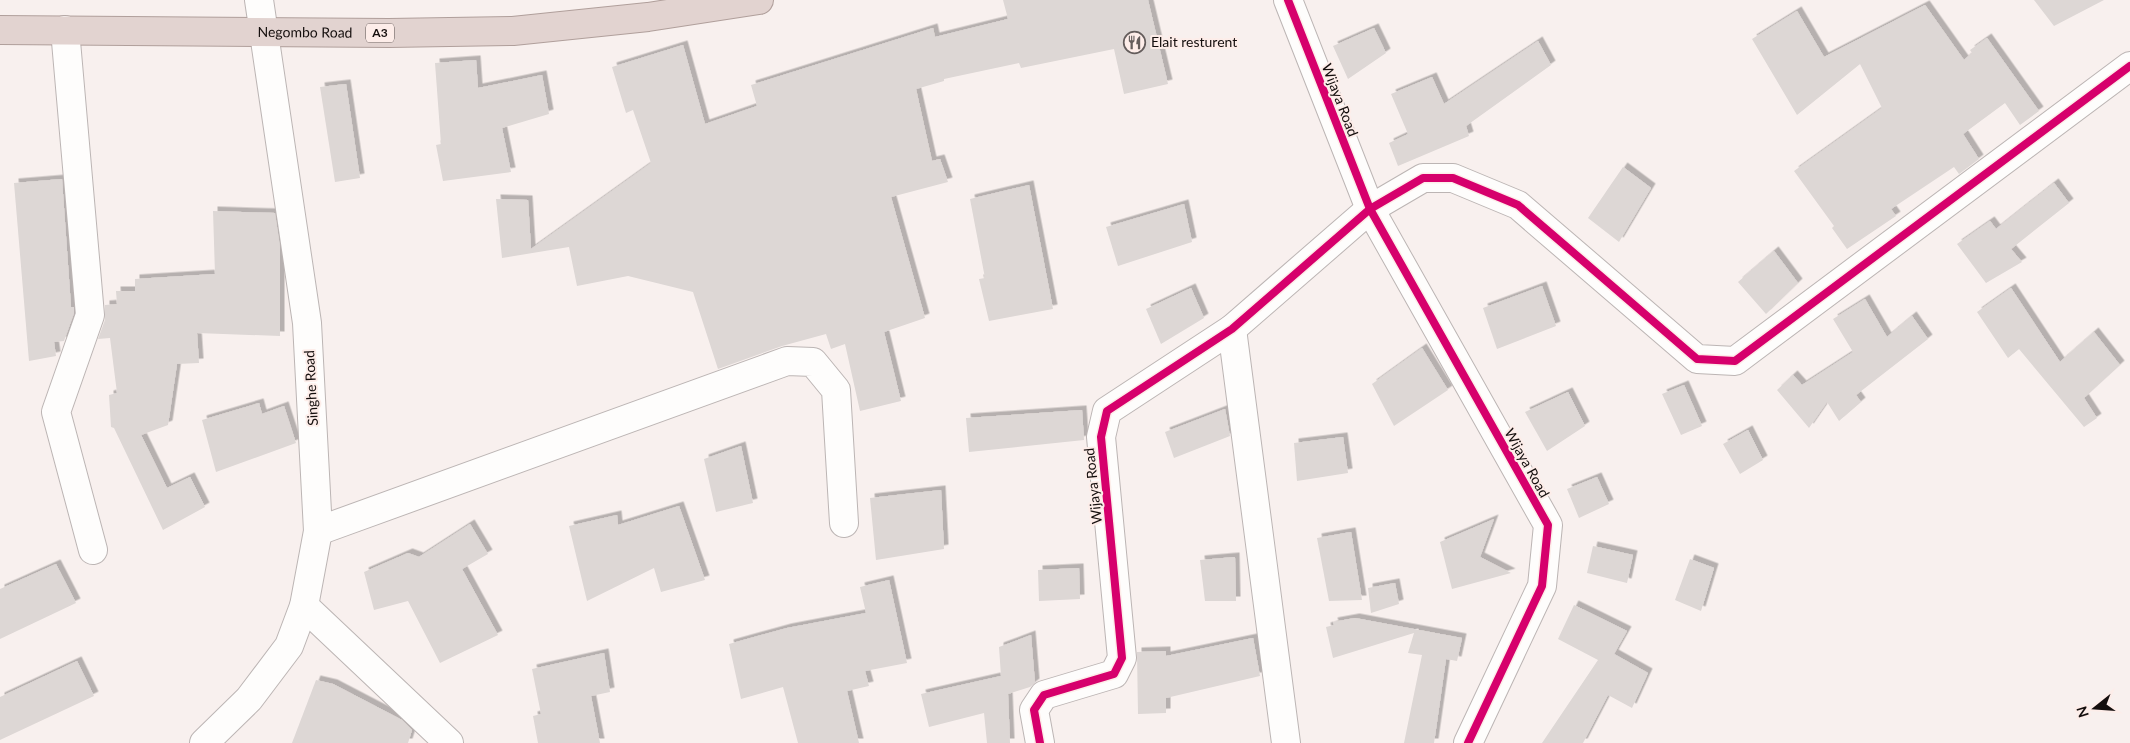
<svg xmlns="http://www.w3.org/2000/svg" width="2130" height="743" viewBox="0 0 2130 743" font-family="Lato,sans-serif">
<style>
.building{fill:#ddd7d5;filter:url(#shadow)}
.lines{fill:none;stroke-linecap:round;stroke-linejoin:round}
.minor-casing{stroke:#bcb5b4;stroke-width:30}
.highway-casing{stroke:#b09f9b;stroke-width:30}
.minor{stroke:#fefdfc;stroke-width:28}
.highway{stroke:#e2d3d0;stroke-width:28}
.cycleway-casing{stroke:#fdede9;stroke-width:11}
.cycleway{stroke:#d6006c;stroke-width:8}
.labels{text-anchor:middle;stroke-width:4;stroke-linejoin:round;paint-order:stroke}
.shield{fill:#fdede9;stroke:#5a514f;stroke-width:1}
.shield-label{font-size:12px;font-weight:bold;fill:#140e0d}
.street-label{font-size:14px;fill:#140e0d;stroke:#fdede9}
.poi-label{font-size:14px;fill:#140e0d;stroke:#fdede9;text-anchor:start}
</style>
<defs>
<filter id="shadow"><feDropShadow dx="4.5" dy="-4.5" stdDeviation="0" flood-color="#0004"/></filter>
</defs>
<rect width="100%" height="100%" fill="#f8f0ee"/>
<!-- building -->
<g class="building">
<path d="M 1003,0 L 1148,0 L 1168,84 L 1124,94 L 1114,49 L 1021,68 L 1019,63 L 944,79 L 944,81 L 916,89 L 932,161 L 940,159 L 948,182 L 891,197 L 925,318 L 884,332 L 901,401 L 860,411 L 845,344 L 831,349 L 826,334 L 782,346 L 718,369 L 693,292 L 628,276 L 577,286 L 569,247 L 502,258 L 496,199 L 528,200 L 531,249 L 651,163 L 633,110 L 626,113 L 612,67 L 683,45 L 705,124 L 757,106 L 751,85 L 933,28 L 935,37 L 1008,19 Z"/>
<path d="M 2034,0 L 2104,0 L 2054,26 Z"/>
<path d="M 1925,5 L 1964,60 L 1972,53 L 1970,50 L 1987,38 L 2039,111 L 2020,125 L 2005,103 L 1963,134 L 1979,159 L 1959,174 L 1954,167 L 1891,209 L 1896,216 L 1847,249 L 1832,228 L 1834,226 L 1794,171 L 1882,108 L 1860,64 L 1797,115 L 1752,39 L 1797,11 L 1824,57 Z"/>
<path d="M 1374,28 L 1386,53 L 1348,79 L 1333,46 Z"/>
<path d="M 1538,41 L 1551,65 L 1466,126 L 1469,136 L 1398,166 L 1389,143 L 1408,134 L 1391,94 L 1432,77 L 1444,104 Z"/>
<path d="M 476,60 L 478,88 L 542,75 L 549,114 L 502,128 L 511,172 L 443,181 L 436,145 L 441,144 L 435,63 Z"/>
<path d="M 346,84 L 360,178 L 335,182 L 320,87 Z"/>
<path d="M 1623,167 L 1651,188 L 1619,242 L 1588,218 Z"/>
<path d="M 62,179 L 71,307 L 74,307 L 74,313 L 64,341 L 54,342 L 56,356 L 29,361 L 14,183 Z"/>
<path d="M 2054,183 L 2069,203 L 2011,249 L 2022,262 L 1986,283 L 1957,244 L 1990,221 L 1996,229 Z"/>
<path d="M 1029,185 L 1053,309 L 989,321 L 979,279 L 985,278 L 970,199 Z"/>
<path d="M 1184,204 L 1192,242 L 1118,266 L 1106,227 Z"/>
<path d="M 213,211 L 275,213 L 280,247 L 280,336 L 197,333 L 199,363 L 177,364 L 168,425 L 141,435 L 167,488 L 190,477 L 205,507 L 163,530 L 114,428 L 111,427 L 109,395 L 117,393 L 110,338 L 98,339 L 105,320 L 105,305 L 117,304 L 116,291 L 135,291 L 135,279 L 215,274 Z"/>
<path d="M 1774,251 L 1798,283 L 1766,314 L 1738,282 Z"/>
<path d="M 1542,286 L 1556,326 L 1497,349 L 1483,308 Z"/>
<path d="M 1191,288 L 1204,318 L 1161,344 L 1146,309 Z"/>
<path d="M 2011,288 L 2060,362 L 2094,332 L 2120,365 L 2084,398 L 2097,418 L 2084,427 L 2019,349 L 2008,358 L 1977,312 Z"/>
<path d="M 1865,299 L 1887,337 L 1912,316 L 1928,339 L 1856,395 L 1861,402 L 1839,421 L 1827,402 L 1809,428 L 1777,390 L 1793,375 L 1802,385 L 1853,352 L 1833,319 Z"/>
<path d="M 1422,348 L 1448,390 L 1394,426 L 1372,384 Z"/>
<path d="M 1684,385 L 1702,426 L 1681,435 L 1662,394 Z"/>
<path d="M 1568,392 L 1585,426 L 1547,451 L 1525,412 Z"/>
<path d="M 259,403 L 262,414 L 284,406 L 296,443 L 216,472 L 202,420 Z"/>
<path d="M 1225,409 L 1230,436 L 1174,458 L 1165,432 Z"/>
<path d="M 1082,410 L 1084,440 L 969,452 L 966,418 Z"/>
<path d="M 1748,430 L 1763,460 L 1740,474 L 1723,444 Z"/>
<path d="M 1343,437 L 1348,473 L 1297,481 L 1294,443 Z"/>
<path d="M 741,446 L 753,503 L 716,512 L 704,459 Z"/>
<path d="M 1597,477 L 1609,504 L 1579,518 L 1567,489 Z"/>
<path d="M 941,490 L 944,549 L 876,560 L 870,498 Z"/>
<path d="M 679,506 L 705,580 L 661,592 L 654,568 L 587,601 L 569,526 L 617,515 L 618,525 Z"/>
<path d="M 1494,519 L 1480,557 L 1511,573 L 1452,589 L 1440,542 Z"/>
<path d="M 470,524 L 488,554 L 462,569 L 498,635 L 440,663 L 408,601 L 374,610 L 364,572 L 408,553 L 419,557 Z"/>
<path d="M 1351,532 L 1362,600 L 1329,601 L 1317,538 Z"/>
<path d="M 1593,546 L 1633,555 L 1627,583 L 1587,573 Z"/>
<path d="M 1235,557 L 1236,601 L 1205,601 L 1200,560 Z"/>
<path d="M 1690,559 L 1714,568 L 1701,611 L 1675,600 Z"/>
<path d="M 56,564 L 76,603 L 0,639 L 0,589 Z"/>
<path d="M 1079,568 L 1080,599 L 1039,601 L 1038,570 Z"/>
<path d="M 889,580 L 907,663 L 865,671 L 869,686 L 847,691 L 859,743 L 798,743 L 783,687 L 741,699 L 729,644 L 787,628 L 866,613 L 860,587 Z"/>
<path d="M 1395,583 L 1399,604 L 1371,613 L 1368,588 Z"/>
<path d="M 1574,605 L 1627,631 L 1614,654 L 1648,673 L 1632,708 L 1608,695 L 1583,743 L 1542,743 L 1598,660 L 1558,639 Z"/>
<path d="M 1355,618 L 1462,638 L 1457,661 L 1446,659 L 1434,743 L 1404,743 L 1422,655 L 1408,653 L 1414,633 L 1333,658 L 1326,627 L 1334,625 L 1333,622 Z"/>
<path d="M 1031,635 L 1035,683 L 1030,687 L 1008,694 L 1010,743 L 987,743 L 984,713 L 929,727 L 921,694 L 1001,676 L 999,647 Z"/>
<path d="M 1253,638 L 1260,676 L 1166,698 L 1166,713 L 1138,714 L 1137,652 L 1166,651 L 1166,656 Z"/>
<path d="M 604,653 L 610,692 L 591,696 L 600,743 L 538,743 L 533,716 L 541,714 L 532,669 Z"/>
<path d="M 77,661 L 94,696 L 0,740 L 0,697 Z"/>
<path d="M 316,680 L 333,684 L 402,720 L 412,730 L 408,743 L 292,743 Z"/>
</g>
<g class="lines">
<defs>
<g id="minor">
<path d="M 1288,0 L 1370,209 L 1548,525 L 1542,586 L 1468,743"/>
<path d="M 65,30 L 90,315 L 56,412 L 93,550"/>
<path d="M 1232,329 L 1286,743"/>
<path d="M 318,531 L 787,361 L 813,362 L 836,390 L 844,523"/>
<path d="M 304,606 L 449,743"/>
<path d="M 204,743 L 249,699 L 289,646 L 304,606 L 318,531 L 307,323 L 259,0"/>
<path d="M 1040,743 L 1034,710 L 1044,695 L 1114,674 L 1122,658 L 1101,437 L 1107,411 L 1232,329 L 1370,209 L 1423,178 L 1453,178 L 1518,205 L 1697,359 L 1735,361 L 2130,66"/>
</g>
<g id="highway">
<path id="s1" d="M 0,30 L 389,33 L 513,31 L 648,17 L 759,0"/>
</g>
</defs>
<!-- minor casing -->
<use href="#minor" class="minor-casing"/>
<!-- highway casing -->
<use href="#highway" class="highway-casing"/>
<!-- minor -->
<use href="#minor" class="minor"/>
<!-- highway -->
<use href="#highway" class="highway"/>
<defs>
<g id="cycleway">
<path d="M 1288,0 L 1370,209 L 1548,525 L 1542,586 L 1468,743"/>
<path d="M 1040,743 L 1034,710 L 1044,695 L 1114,674 L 1122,658 L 1101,437 L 1107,411 L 1232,329 L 1370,209 L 1423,178 L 1453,178 L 1518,205 L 1697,359 L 1735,361 L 2130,66"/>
</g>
</defs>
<!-- cycleway casing -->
<use href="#cycleway" class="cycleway-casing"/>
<!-- cycleway -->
<use href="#cycleway" class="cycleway"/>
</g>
<!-- icons -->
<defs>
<symbol id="restaurant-ring" viewBox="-11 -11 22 22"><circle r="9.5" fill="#fdede9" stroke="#645d5c" stroke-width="1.5"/><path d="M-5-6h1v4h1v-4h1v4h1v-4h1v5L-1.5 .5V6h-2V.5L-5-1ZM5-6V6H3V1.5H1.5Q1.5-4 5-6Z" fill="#645d5c"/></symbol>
</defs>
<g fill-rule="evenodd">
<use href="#restaurant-ring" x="1122" y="30" width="25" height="25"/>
</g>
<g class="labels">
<!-- shield labels -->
<rect class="shield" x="366" y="23.5" width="28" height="19" rx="4"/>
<g class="shield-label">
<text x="380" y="37">A3</text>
</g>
<!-- street labels -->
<g class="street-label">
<text dy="5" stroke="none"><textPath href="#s1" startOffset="305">Negombo Road</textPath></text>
<text transform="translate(1340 100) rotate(69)" y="5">Wijaya Road</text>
<text transform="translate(311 388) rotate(-93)" y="5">Singhe Road</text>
<text transform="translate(1527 463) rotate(61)" y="5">Wijaya Road</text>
<text transform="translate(1093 486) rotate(-96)" y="5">Wijaya Road</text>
</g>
<!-- poi labels -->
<g class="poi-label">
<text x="1151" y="47">Elait resturent</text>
</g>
</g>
<!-- north arrow -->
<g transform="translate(2095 708) rotate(253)" stroke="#fdede9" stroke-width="4" paint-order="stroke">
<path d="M0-4L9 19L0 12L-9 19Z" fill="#140e0d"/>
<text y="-8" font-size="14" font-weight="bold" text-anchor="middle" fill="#140e0d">N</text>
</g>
</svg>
